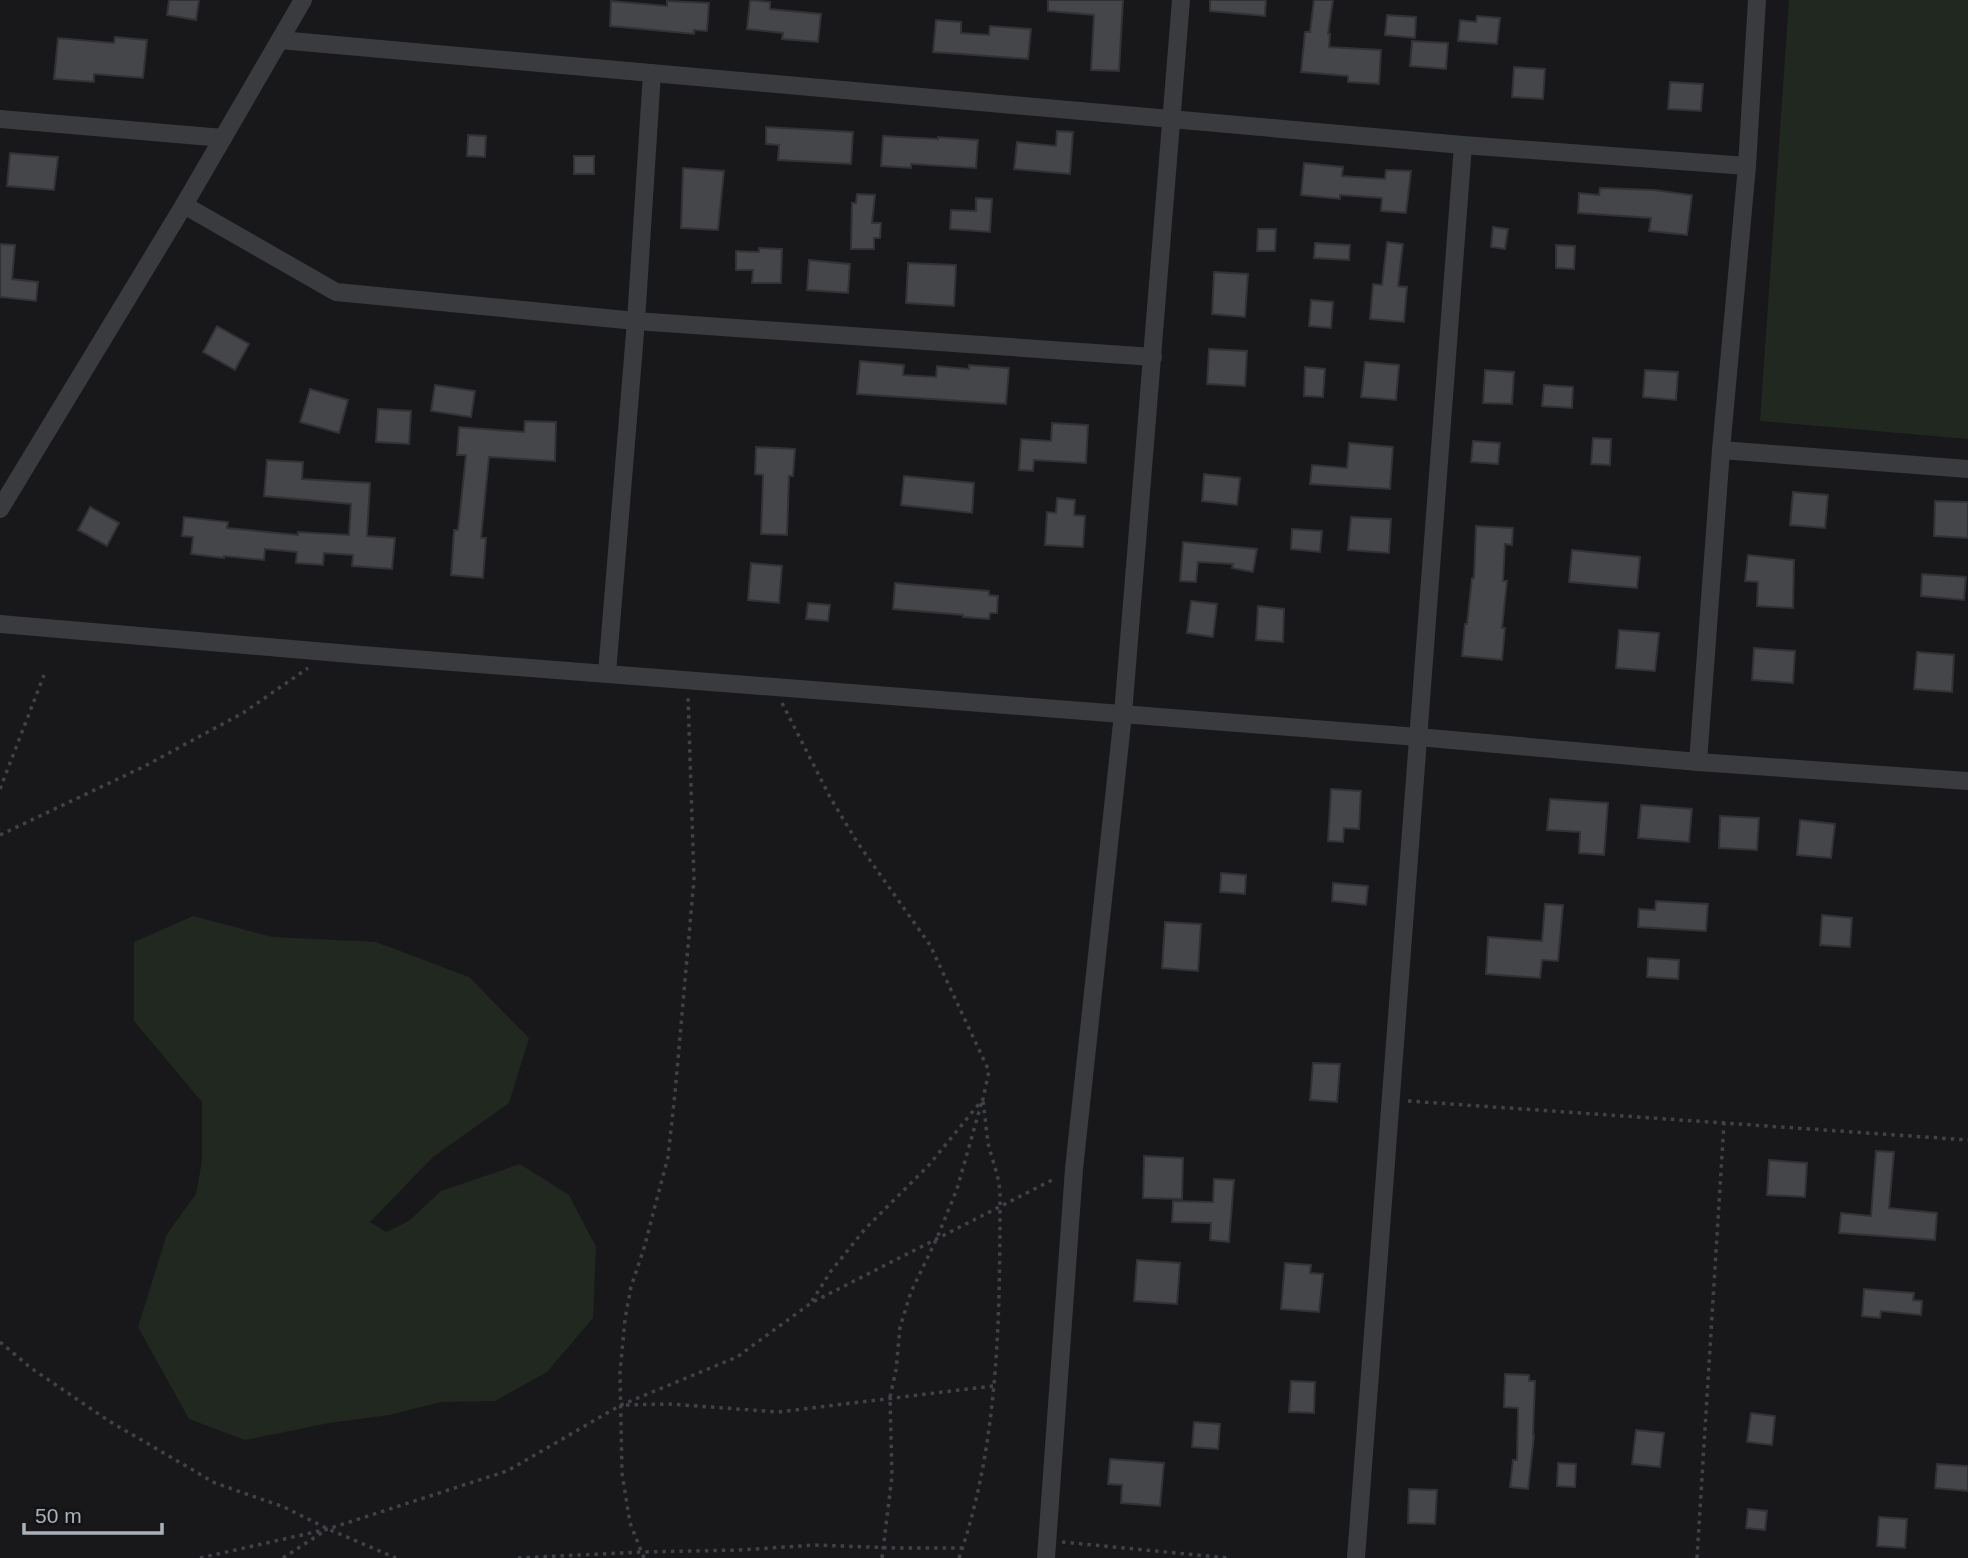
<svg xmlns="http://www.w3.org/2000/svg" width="1968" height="1558" viewBox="0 0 1968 1558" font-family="Helvetica,sans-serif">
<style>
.green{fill:#202820}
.building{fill:#44464a;stroke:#323236;stroke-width:2}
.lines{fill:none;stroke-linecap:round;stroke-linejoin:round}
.path{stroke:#3f4246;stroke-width:3.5;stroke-dasharray:3.5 5;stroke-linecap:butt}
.street{stroke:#393b3f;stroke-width:18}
</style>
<rect width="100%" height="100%" fill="#18181a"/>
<!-- green -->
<g class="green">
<path d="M 1789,0 L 1968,0 L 1968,439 L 1760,421 Z"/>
<path d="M 193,916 L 272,937 L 376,942 L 469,977 L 529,1038 L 509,1103 L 433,1157 L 370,1222 L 386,1232 L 409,1221 L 441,1191 L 520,1164 L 569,1195 L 596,1247 L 593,1318 L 547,1372 L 495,1401 L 441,1402 L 389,1415 L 329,1423 L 245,1440 L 189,1419 L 138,1327 L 167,1234 L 196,1194 L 202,1161 L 202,1102 L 134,1021 L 134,942 Z"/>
</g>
<!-- building -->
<g class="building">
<path d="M 169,0 L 199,0 L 196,20 L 167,15 Z"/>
<path d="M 750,0 L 770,2 L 770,9 L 821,14 L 818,42 L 782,39 L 783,33 L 747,29 Z"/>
<path d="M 1048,0 L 1123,0 L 1119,71 L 1091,70 L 1094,15 L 1048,11 Z"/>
<path d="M 1210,0 L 1266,0 L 1265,16 L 1210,11 Z"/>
<path d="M 1314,0 L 1333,0 L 1328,34 L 1330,34 L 1329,47 L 1381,50 L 1379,84 L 1348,82 L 1348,76 L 1301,72 L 1305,32 L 1310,32 Z"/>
<path d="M 611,1 L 667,6 L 667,1 L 709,3 L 707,31 L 694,30 L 694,34 L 610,26 Z"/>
<path d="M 1387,15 L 1416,17 L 1415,38 L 1385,35 Z"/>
<path d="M 1477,16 L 1500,18 L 1497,44 L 1458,41 L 1460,20 L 1476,22 Z"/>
<path d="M 936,20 L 961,22 L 961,33 L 989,35 L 990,26 L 1031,29 L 1028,59 L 933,52 Z"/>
<path d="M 115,37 L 147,40 L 143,78 L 94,74 L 94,82 L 54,79 L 58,38 L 114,43 Z"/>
<path d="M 1412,41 L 1448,43 L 1446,69 L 1410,66 Z"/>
<path d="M 1514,67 L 1545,69 L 1543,99 L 1512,97 Z"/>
<path d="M 1670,82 L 1703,84 L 1701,111 L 1668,109 Z"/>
<path d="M 766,127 L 853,132 L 851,164 L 778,160 L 779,145 L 766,144 Z"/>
<path d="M 1057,131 L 1073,132 L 1070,174 L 1014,169 L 1017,142 L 1056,146 Z"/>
<path d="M 468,135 L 486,136 L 485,157 L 467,156 Z"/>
<path d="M 883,136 L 938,139 L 938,137 L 978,140 L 976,168 L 911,164 L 911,168 L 881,166 Z"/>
<path d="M 10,153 L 58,157 L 54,190 L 7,186 Z"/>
<rect x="574" y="156" width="20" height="18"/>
<path d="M 1304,163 L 1343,167 L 1342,176 L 1385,179 L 1386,170 L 1411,171 L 1406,213 L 1381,211 L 1382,198 L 1340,195 L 1340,199 L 1301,195 Z"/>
<path d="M 683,168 L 724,171 L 718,230 L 681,228 Z"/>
<path d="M 1600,188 L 1654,190 L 1692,195 L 1687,235 L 1649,231 L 1651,218 L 1578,213 L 1579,193 L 1599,195 Z"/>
<path d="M 857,194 L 875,195 L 872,223 L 881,223 L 880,238 L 874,238 L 874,249 L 851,249 L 852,203 L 856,203 Z"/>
<path d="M 976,198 L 992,199 L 990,232 L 950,229 L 951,210 L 976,211 Z"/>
<path d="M 1493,227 L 1508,229 L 1505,249 L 1491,247 Z"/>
<path d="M 1258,229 L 1276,229 L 1275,251 L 1257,251 Z"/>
<path d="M 1387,242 L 1403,244 L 1398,286 L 1407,287 L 1404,322 L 1370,319 L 1373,284 L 1382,285 Z"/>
<path d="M 1315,243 L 1350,245 L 1349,260 L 1314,258 Z"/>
<path d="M 0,244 L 15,245 L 12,279 L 38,282 L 36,301 L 0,297 Z"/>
<path d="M 1556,245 L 1575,246 L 1574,269 L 1556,268 Z"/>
<path d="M 759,248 L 782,249 L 781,283 L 752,283 L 753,270 L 736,270 L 736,251 L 759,252 Z"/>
<path d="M 809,260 L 850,264 L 848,293 L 807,290 Z"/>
<path d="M 908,263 L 956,265 L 954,306 L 906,303 Z"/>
<path d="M 1214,272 L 1248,274 L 1245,317 L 1212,314 Z"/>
<path d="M 1311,300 L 1333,302 L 1331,328 L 1309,326 Z"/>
<path d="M 217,326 L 249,344 L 235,370 L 203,352 Z"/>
<path d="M 1209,349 L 1247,351 L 1245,386 L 1207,384 Z"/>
<path d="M 860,361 L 904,365 L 903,375 L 936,377 L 937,366 L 969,369 L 969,365 L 1009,368 L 1006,404 L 857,394 Z"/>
<path d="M 1365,362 L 1399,365 L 1396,400 L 1361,397 Z"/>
<path d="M 1305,367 L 1325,369 L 1323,397 L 1304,396 Z"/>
<path d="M 1485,370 L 1514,372 L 1512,404 L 1483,403 Z"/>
<path d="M 1645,370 L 1678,372 L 1676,400 L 1643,397 Z"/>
<path d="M 435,385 L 475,391 L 471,417 L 431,411 Z"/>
<path d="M 1544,385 L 1573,387 L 1572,408 L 1542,406 Z"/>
<path d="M 310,389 L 348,400 L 339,433 L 300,422 Z"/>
<path d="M 378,409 L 411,411 L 409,444 L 376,442 Z"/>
<path d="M 525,421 L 556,422 L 555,461 L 489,457 L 481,538 L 486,538 L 483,578 L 451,575 L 454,530 L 458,530 L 466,455 L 457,455 L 459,427 L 524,432 Z"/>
<path d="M 1052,423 L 1088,425 L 1086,463 L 1034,460 L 1033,471 L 1019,470 L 1021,439 L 1051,441 Z"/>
<path d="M 1593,438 L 1611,439 L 1610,465 L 1591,464 Z"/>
<path d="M 1473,441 L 1500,443 L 1498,464 L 1471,462 Z"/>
<path d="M 1349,443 L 1393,447 L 1390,489 L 1310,484 L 1312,465 L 1347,468 Z"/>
<path d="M 756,447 L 795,449 L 793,476 L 789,476 L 787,535 L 761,534 L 763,475 L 755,474 Z"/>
<path d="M 267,460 L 303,462 L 302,479 L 370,483 L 367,536 L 395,538 L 392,569 L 352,566 L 353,555 L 324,553 L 323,565 L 296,563 L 297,552 L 265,549 L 264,560 L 224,556 L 224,558 L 191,554 L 193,537 L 182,536 L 184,517 L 228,522 L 227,528 L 298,535 L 298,532 L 349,535 L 351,504 L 264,496 Z"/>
<path d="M 1204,474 L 1240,478 L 1237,505 L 1202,501 Z"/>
<path d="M 904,476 L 974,483 L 972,513 L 901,505 Z"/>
<path d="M 1793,492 L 1828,495 L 1825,528 L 1790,525 Z"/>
<path d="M 1057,498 L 1075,500 L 1074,515 L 1085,516 L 1083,547 L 1045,545 L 1047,512 L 1056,513 Z"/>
<path d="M 1935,501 L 1968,502 L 1968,538 L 1934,536 Z"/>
<path d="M 90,507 L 119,523 L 107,546 L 78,530 Z"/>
<path d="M 1351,517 L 1391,519 L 1389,553 L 1348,550 Z"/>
<path d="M 1476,526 L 1513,528 L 1512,545 L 1505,544 L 1503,581 L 1507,581 L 1502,628 L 1505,628 L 1502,660 L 1462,656 L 1465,624 L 1467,624 L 1472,578 L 1474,578 Z"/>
<path d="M 1292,529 L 1322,531 L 1320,552 L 1291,549 Z"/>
<path d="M 1183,542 L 1257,549 L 1253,572 L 1232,568 L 1233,564 L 1198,562 L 1196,582 L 1180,581 Z"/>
<path d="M 1572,550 L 1640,557 L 1637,588 L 1569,582 Z"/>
<path d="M 1748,555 L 1794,560 L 1793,608 L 1757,606 L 1758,582 L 1745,581 Z"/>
<path d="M 751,563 L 782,566 L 779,603 L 748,600 Z"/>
<path d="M 1922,574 L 1966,577 L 1964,600 L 1921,596 Z"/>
<path d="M 895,583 L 989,591 L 989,595 L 998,596 L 997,613 L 990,613 L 989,619 L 963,617 L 963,615 L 893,609 Z"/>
<path d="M 1191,601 L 1217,604 L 1213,637 L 1187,633 Z"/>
<path d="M 808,603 L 830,605 L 828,621 L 806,619 Z"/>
<path d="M 1258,606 L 1284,609 L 1283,642 L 1256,640 Z"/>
<path d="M 1619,630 L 1659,633 L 1655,671 L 1616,668 Z"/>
<path d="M 1754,648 L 1795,651 L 1793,683 L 1752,680 Z"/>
<path d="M 1917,652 L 1954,655 L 1952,692 L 1914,689 Z"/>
<path d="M 1331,789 L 1361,791 L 1359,829 L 1344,828 L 1343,842 L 1328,841 Z"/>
<path d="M 1550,799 L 1608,803 L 1604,855 L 1579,853 L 1580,832 L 1547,830 Z"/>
<path d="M 1641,805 L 1692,809 L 1689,842 L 1638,838 Z"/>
<path d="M 1720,816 L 1759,818 L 1757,850 L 1719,848 Z"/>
<path d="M 1800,820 L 1835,824 L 1831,858 L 1797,855 Z"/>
<path d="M 1221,873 L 1246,875 L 1245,894 L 1220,892 Z"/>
<path d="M 1333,883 L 1368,886 L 1366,905 L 1332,901 Z"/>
<path d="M 1656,901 L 1708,904 L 1706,931 L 1638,927 L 1639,909 L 1655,910 Z"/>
<path d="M 1545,904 L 1563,905 L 1558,961 L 1542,960 L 1540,978 L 1486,974 L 1488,937 L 1542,941 Z"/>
<path d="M 1822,915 L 1852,918 L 1850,947 L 1820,945 Z"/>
<path d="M 1165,922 L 1201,924 L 1198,971 L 1162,968 Z"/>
<path d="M 1648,958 L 1679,960 L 1678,979 L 1647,977 Z"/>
<path d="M 1313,1063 L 1340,1064 L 1337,1102 L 1310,1100 Z"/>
<path d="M 1876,1151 L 1894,1152 L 1889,1208 L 1937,1213 L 1935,1240 L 1839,1233 L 1841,1213 L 1871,1216 Z"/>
<path d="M 1144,1156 L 1183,1158 L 1182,1199 L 1143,1198 Z"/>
<path d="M 1769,1160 L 1807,1163 L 1805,1197 L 1767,1195 Z"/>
<path d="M 1214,1179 L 1234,1180 L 1229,1242 L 1210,1240 L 1211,1223 L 1172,1222 L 1173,1201 L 1213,1202 Z"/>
<path d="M 1137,1260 L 1180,1263 L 1177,1304 L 1134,1301 Z"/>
<path d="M 1285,1263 L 1311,1265 L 1310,1273 L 1323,1274 L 1319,1312 L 1281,1309 Z"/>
<path d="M 1864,1289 L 1914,1293 L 1913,1300 L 1922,1301 L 1921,1315 L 1881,1311 L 1880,1318 L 1862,1316 Z"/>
<path d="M 1505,1374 L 1529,1375 L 1529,1381 L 1535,1381 L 1533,1435 L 1534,1435 L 1528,1489 L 1510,1487 L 1513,1460 L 1517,1460 L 1518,1408 L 1504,1407 Z"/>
<path d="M 1291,1381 L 1315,1382 L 1314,1413 L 1289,1412 Z"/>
<path d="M 1751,1413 L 1775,1416 L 1772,1445 L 1747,1442 Z"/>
<path d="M 1194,1422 L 1220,1424 L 1218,1449 L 1192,1447 Z"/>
<path d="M 1636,1430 L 1664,1433 L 1660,1467 L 1632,1464 Z"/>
<path d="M 1110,1459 L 1164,1463 L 1160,1506 L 1121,1503 L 1122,1485 L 1108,1484 Z"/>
<path d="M 1558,1463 L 1576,1464 L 1575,1487 L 1557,1486 Z"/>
<path d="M 1937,1464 L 1968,1466 L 1968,1491 L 1935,1488 Z"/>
<path d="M 1409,1489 L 1437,1490 L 1435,1524 L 1408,1523 Z"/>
<path d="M 1748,1509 L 1767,1511 L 1765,1530 L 1746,1528 Z"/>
<path d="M 1879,1517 L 1907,1519 L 1905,1548 L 1877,1546 Z"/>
</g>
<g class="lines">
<!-- path -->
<g class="path">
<path d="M 782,703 L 830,797 L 857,842 L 930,945 L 989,1071 L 983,1099 L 929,1165 L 865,1229 L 831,1271 L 812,1301"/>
<path d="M 0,789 L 44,675"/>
<path d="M 0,835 L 143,767 L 243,713 L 308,668"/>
<path d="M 1408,1101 L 1968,1140"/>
<path d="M 0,1342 L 31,1368 L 109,1421 L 215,1483 L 284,1507 L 328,1529 L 396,1558"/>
<path d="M 626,1405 L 669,1404 L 778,1412 L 993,1386"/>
<path d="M 1062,1542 L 1228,1558"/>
<path d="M 200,1558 L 328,1529 L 507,1471 L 621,1405 L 737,1357 L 811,1303 L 1056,1178"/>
<path d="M 283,1558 L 326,1530"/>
<path d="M 518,1558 L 642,1552 L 740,1550 L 815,1545 L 896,1548 L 962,1548"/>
<path d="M 644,1558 L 630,1523 L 622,1473 L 620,1373 L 625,1319 L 631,1287 L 644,1248 L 668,1157 L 675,1093 L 694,879 L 688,696"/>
<path d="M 882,1558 L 892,1476 L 890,1397 L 896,1370 L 900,1327 L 911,1292 L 937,1238 L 957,1189 L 982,1101"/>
<path d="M 959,1558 C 999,1444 1000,1315 1000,1195 C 1000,1178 992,1160 988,1143 C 986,1129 985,1115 983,1101"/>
<path d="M 1697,1558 L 1724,1123"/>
</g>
<!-- street -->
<g class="street">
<path d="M 280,40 L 1463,145 L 1747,166"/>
<path d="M 0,119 L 223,138"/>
<path d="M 184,205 L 336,292 L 636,321 L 1153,357"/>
<path d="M 1721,450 L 1968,469"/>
<path d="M 0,509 L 184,205 L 303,0"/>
<path d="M 0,624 L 362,655 L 1418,737 L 1698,762 L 1968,781"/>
<path d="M 607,673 L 636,321 L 652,73"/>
<path d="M 1698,762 L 1721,450 L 1747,166 L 1757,0"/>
<path d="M 1046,1558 L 1074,1169 L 1123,714 L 1181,0"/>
<path d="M 1356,1558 L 1463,145"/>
</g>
</g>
<!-- scale -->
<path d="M24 1523v10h138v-10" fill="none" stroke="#aab1ba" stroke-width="3.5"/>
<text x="35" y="1523" font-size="21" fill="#aab1ba" stroke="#131315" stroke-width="5" paint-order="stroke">50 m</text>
</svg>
